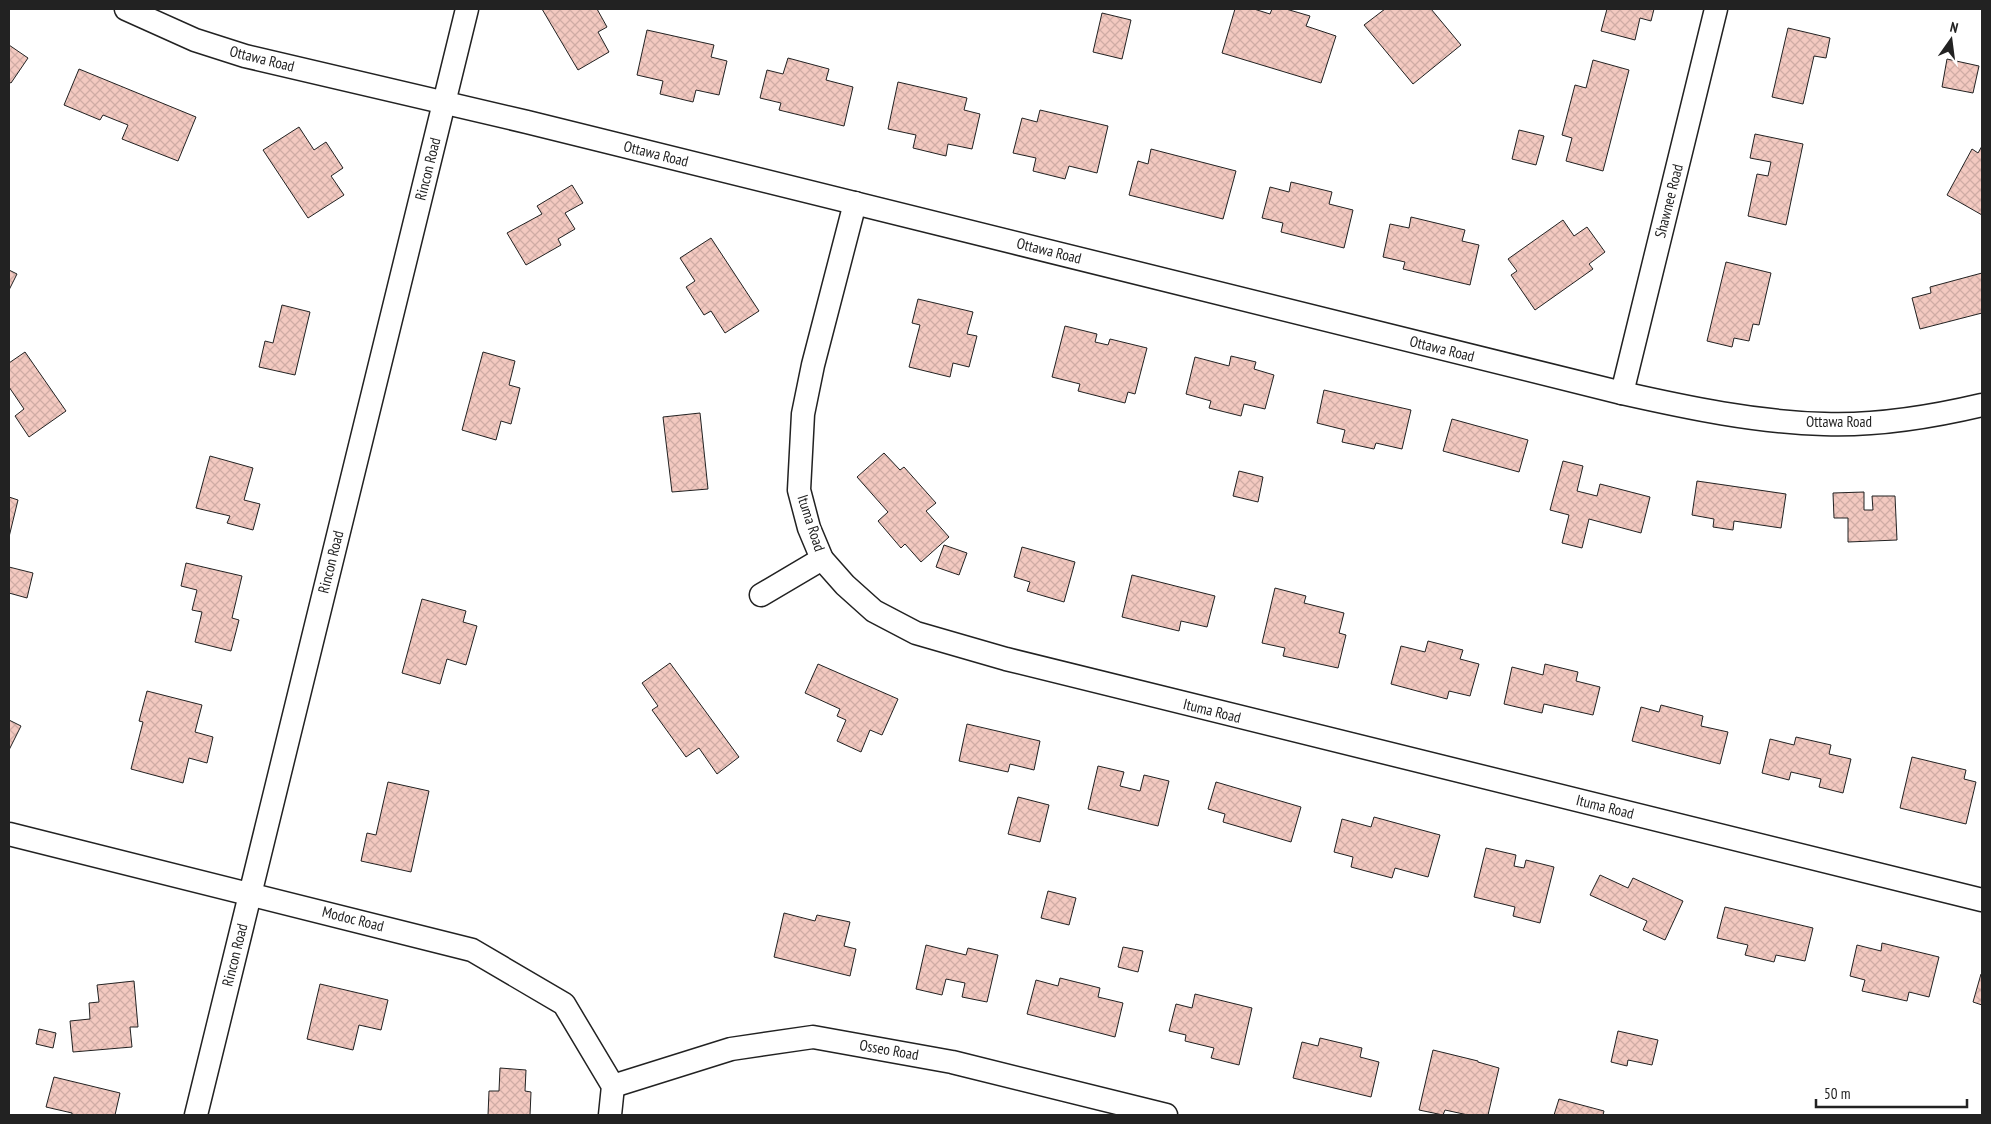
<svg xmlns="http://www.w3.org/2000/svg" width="1991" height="1124" viewBox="0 0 1991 1124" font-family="'PT Sans Narrow',sans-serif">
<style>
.building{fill:url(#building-cross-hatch);stroke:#222}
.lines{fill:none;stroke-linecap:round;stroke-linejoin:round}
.minor-casing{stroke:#222;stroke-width:25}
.minor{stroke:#fff;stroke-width:22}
.labels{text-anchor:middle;stroke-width:4;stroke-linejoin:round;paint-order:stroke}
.street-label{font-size:15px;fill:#222;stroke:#fff}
</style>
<defs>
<pattern id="building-cross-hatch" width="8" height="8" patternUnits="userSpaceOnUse" patternTransform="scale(1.25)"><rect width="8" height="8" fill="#f3c9c0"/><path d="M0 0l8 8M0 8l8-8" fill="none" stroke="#d0aca5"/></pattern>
</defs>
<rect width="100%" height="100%" fill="#fff"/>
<!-- building -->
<g class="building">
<path d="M 542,9 L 597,9 L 607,27 L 598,32 L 609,52 L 578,70 Z"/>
<path d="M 1235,9 L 1254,9 L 1270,14 L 1272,9 L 1286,9 L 1310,16 L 1306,26 L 1336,36 L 1321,83 L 1222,53 Z"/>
<path d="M 1385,9 L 1431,9 L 1461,45 L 1413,84 L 1364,25 Z"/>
<path d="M 1607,9 L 1654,9 L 1651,21 L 1640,18 L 1635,40 L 1601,31 Z"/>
<path d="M 1102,13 L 1131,20 L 1122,59 L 1093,52 Z"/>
<path d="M 1788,28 L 1830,38 L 1826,58 L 1814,56 L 1803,104 L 1772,97 Z"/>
<path d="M 647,30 L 714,45 L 711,57 L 727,61 L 719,95 L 696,90 L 693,102 L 660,94 L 663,81 L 637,75 Z"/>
<path d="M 9,45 L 28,58 L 11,83 L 9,82 Z"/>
<path d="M 788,58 L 829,69 L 826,80 L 853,87 L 844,126 L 779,110 L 781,103 L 760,98 L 767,70 L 783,74 Z"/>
<path d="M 1947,59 L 1979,66 L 1973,93 L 1942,87 Z"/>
<path d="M 1593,60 L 1629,70 L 1603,171 L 1566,161 L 1572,138 L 1562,135 L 1575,85 L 1586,88 Z"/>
<path d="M 79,69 L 196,117 L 178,161 L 122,139 L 128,125 L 103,115 L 100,120 L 64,105 Z"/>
<path d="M 898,82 L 967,98 L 964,110 L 980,114 L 972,149 L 948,144 L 946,156 L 913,148 L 916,135 L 888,129 Z"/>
<path d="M 1040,110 L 1108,126 L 1097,173 L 1069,166 L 1065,179 L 1033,171 L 1036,158 L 1013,153 L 1022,118 L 1037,122 Z"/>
<path d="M 299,127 L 314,150 L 326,142 L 343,168 L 331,176 L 344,195 L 308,218 L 263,150 Z"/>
<path d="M 1519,130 L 1544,136 L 1536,165 L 1512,159 Z"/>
<path d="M 1755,134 L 1803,144 L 1786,225 L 1748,216 L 1757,174 L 1768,176 L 1771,162 L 1750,158 Z"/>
<path d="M 1982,146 L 1982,215 L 1947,195 L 1972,149 L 1978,153 Z"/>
<path d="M 1151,149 L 1236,171 L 1223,219 L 1129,195 L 1138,161 L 1148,164 Z"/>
<path d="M 1291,182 L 1332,192 L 1329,204 L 1353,210 L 1344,248 L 1281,232 L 1283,223 L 1262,218 L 1270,187 L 1289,192 Z"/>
<path d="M 572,185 L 583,203 L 565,213 L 575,229 L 558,239 L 561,245 L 526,265 L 507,233 L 542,214 L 537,206 Z"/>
<path d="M 1411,217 L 1465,230 L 1462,241 L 1479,245 L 1470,285 L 1403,269 L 1405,262 L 1383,257 L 1390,224 L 1409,228 Z"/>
<path d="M 1563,220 L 1574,236 L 1587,227 L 1605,252 L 1589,264 L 1593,269 L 1535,310 L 1511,275 L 1517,271 L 1508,259 Z"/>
<path d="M 711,238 L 759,311 L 725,333 L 711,311 L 704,315 L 686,287 L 695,281 L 680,258 Z"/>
<path d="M 1726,262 L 1771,273 L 1759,325 L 1753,324 L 1749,341 L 1734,338 L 1732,347 L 1707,341 Z"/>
<path d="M 9,270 L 17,274 L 9,290 Z"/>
<path d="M 1982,273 L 1982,313 L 1920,329 L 1912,298 L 1931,293 L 1930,287 Z"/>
<path d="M 918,299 L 973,312 L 967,334 L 977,336 L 969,367 L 953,363 L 950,377 L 909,367 L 920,325 L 912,323 Z"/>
<path d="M 282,305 L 310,312 L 295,375 L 259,367 L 265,341 L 273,343 Z"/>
<path d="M 1065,326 L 1097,334 L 1095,342 L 1108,345 L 1110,339 L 1147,348 L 1135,394 L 1128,392 L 1125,403 L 1078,391 L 1080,384 L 1052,377 Z"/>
<path d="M 25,352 L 66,411 L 29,437 L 15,416 L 24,409 L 9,387 L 9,363 Z"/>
<path d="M 483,352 L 515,361 L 509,385 L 520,388 L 511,424 L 501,421 L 496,440 L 462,430 Z"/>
<path d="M 1231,356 L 1256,362 L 1254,369 L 1274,375 L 1265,409 L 1244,404 L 1241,416 L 1209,408 L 1211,401 L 1186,394 L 1195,357 L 1229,366 Z"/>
<path d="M 1324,390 L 1411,410 L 1402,449 L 1376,443 L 1374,449 L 1342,442 L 1345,430 L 1317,423 Z"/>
<path d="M 700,413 L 708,489 L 672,492 L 663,417 Z"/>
<path d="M 1452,419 L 1528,440 L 1519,472 L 1443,451 Z"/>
<path d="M 884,453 L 900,470 L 904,467 L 936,503 L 926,511 L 949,537 L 921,562 L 905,544 L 901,548 L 878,521 L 888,512 L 857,477 Z"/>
<path d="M 210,456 L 253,468 L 244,500 L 260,504 L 253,530 L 227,523 L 230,516 L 196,508 Z"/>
<path d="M 1563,461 L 1583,466 L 1577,491 L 1597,496 L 1600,484 L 1650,497 L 1641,533 L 1589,519 L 1582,548 L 1562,543 L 1569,515 L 1550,510 Z"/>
<path d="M 1239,471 L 1263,477 L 1258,502 L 1233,496 Z"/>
<path d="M 1697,481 L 1786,494 L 1781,528 L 1734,521 L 1733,530 L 1713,527 L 1714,519 L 1692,515 Z"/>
<path d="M 1864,492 L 1864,510 L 1873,510 L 1872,496 L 1895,496 L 1897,540 L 1848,542 L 1848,518 L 1834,518 L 1833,493 Z"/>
<path d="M 9,497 L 18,500 L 9,537 Z"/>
<path d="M 944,545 L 967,553 L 959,575 L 936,567 Z"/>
<path d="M 1022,547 L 1075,562 L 1064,602 L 1027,591 L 1030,582 L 1014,577 Z"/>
<path d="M 186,563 L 242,576 L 232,618 L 239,620 L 231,651 L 195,642 L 202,612 L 192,610 L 197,590 L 181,586 Z"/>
<path d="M 9,567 L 33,573 L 27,598 L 9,593 Z"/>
<path d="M 1132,575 L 1215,596 L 1207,627 L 1181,621 L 1179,631 L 1122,617 Z"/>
<path d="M 1275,588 L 1306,596 L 1304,603 L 1344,613 L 1339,633 L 1346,635 L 1338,668 L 1283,656 L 1285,648 L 1262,643 Z"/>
<path d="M 422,599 L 466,611 L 463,622 L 477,626 L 466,665 L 447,659 L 440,684 L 402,673 Z"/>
<path d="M 1428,641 L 1463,650 L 1460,659 L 1479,664 L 1470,696 L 1449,691 L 1447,699 L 1391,684 L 1401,646 L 1425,652 Z"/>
<path d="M 670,663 L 739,757 L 717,774 L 699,748 L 686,757 L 652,710 L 658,706 L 642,683 Z"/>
<path d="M 818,664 L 898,699 L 882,735 L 870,730 L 861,752 L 837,741 L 846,720 L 837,716 L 840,709 L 805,693 Z"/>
<path d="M 1545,664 L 1578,672 L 1576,681 L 1600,687 L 1593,715 L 1544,704 L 1542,713 L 1504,704 L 1512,667 L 1543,675 Z"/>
<path d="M 147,691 L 202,705 L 195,732 L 213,737 L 207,763 L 189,758 L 183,783 L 131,769 L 143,722 L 139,721 Z"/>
<path d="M 1661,705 L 1703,716 L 1701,726 L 1728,732 L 1720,764 L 1632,741 L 1641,707 L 1659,712 Z"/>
<path d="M 9,720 L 21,726 L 9,750 Z"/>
<path d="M 967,724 L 1040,741 L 1034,770 L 1010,764 L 1008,772 L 959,761 Z"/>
<path d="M 1796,737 L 1831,745 L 1829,754 L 1851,759 L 1843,793 L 1819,787 L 1821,779 L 1791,772 L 1789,780 L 1762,773 L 1770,739 L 1794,745 Z"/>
<path d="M 1912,757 L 1966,770 L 1964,779 L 1976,782 L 1966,824 L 1900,808 Z"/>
<path d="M 1098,766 L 1124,772 L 1120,786 L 1140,791 L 1144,775 L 1169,781 L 1158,826 L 1088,809 Z"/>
<path d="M 388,782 L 429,791 L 411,872 L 361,861 L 367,833 L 376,835 Z"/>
<path d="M 1216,782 L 1301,807 L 1291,842 L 1223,822 L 1225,814 L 1208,809 Z"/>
<path d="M 1018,797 L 1049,805 L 1040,842 L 1008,834 Z"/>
<path d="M 1374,817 L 1440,835 L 1428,877 L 1395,868 L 1392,878 L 1351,867 L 1353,857 L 1334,852 L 1342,819 L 1371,827 Z"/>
<path d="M 1486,848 L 1516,855 L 1514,866 L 1524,868 L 1526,860 L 1554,867 L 1540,923 L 1513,916 L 1515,907 L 1474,897 Z"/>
<path d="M 1600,875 L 1628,888 L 1633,878 L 1683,901 L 1665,940 L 1643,930 L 1647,921 L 1590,895 Z"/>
<path d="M 1048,891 L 1076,898 L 1069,925 L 1041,918 Z"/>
<path d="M 1725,907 L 1813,928 L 1805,961 L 1776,955 L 1774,962 L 1745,955 L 1748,945 L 1717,938 Z"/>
<path d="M 784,913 L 815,921 L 817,915 L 850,922 L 844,946 L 856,949 L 850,976 L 774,957 Z"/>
<path d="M 1882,943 L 1939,957 L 1929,997 L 1909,992 L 1907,1001 L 1862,991 L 1865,980 L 1850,976 L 1857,945 L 1881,951 Z"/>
<path d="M 926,945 L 966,955 L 968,948 L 998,955 L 987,1002 L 962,997 L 965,983 L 946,979 L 942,995 L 916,989 Z"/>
<path d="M 1123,947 L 1143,951 L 1138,972 L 1118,967 Z"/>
<path d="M 1981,974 L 1982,974 L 1982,1005 L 1973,1002 Z"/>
<path d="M 1060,978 L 1100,988 L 1098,997 L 1123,1003 L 1115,1037 L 1027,1014 L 1036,980 L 1058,986 Z"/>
<path d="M 134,981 L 138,1027 L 130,1027 L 132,1047 L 73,1052 L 70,1021 L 90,1019 L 89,1003 L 99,1002 L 97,985 Z"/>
<path d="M 320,984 L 388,1000 L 381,1030 L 359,1025 L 353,1050 L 307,1039 Z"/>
<path d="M 1195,994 L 1252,1008 L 1239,1065 L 1211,1058 L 1214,1048 L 1185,1041 L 1186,1035 L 1169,1031 L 1176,1004 L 1192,1008 Z"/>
<path d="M 39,1029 L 56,1033 L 53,1048 L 36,1044 Z"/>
<path d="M 1618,1031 L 1658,1040 L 1652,1065 L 1628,1060 L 1627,1066 L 1611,1062 Z"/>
<path d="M 1320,1038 L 1362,1048 L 1360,1057 L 1379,1062 L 1371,1097 L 1293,1078 L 1302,1042 L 1318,1046 Z"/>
<path d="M 1433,1050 L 1478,1061 L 1478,1062 L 1499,1068 L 1488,1115 L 1468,1115 L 1445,1110 L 1443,1115 L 1419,1110 Z"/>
<path d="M 500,1068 L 526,1070 L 525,1091 L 531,1092 L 530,1115 L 488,1115 L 489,1091 L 499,1091 Z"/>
<path d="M 54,1077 L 120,1093 L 115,1115 L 72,1115 L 72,1113 L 46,1107 Z"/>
<path d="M 1559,1099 L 1604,1111 L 1603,1115 L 1554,1115 Z"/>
</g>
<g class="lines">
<defs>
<g id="minor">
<path d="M 126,9 L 195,40 L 245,56 L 527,122 L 1622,393 C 1689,408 1755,422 1824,424 C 1877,426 1931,417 1982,405"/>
<path d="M 855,203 L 813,365 L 803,414 L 799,490 L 809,528 L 822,559 L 845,585 L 874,611 L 916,633 L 1006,659 L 1982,900"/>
<path d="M 1622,393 L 1716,9"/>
<path d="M 761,595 L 822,559"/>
<path d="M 9,834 L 472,950 L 564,1004 L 613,1086 L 610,1115"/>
<path d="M 613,1086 L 731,1049 L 813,1037 L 952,1062 L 1166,1115"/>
<path d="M 196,1115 L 467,9"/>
</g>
</defs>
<!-- minor casing -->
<use href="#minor" class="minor-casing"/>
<!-- minor -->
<use href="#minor" class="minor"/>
</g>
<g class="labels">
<!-- street labels -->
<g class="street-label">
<text transform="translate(262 59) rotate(14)" y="5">Ottawa Road</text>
<text transform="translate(656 154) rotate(14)" y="5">Ottawa Road</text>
<text transform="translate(428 169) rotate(-76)" y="5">Rincon Road</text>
<text transform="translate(1669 201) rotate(-76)" y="5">Shawnee Road</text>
<text transform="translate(1049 251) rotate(14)" y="5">Ottawa Road</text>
<text transform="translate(1442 349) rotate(14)" y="5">Ottawa Road</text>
<text x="1839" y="427">Ottawa Road</text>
<text transform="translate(811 523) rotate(72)" y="5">Ituma Road</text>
<text transform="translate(331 562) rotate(-76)" y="5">Rincon Road</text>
<text transform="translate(1212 711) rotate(14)" y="5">Ituma Road</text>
<text transform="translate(1605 807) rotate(14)" y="5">Ituma Road</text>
<text transform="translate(353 919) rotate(14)" y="5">Modoc Road</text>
<text transform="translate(235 955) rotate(-76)" y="5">Rincon Road</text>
<text transform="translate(889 1050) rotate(10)" y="5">Osseo Road</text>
</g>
</g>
<!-- border -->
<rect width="1991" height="1124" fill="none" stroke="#222222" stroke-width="20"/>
<!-- north arrow -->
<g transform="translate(1951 40) rotate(14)" stroke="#ffffff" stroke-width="4" paint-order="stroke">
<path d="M0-4L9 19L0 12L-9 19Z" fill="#222222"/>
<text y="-8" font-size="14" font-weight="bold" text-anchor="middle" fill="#222222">N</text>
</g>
<!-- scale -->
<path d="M1816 1099v8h151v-8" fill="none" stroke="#222222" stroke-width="2.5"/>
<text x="1824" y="1099" font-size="15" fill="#222222" stroke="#ffffff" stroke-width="4" paint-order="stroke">50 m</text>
</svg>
